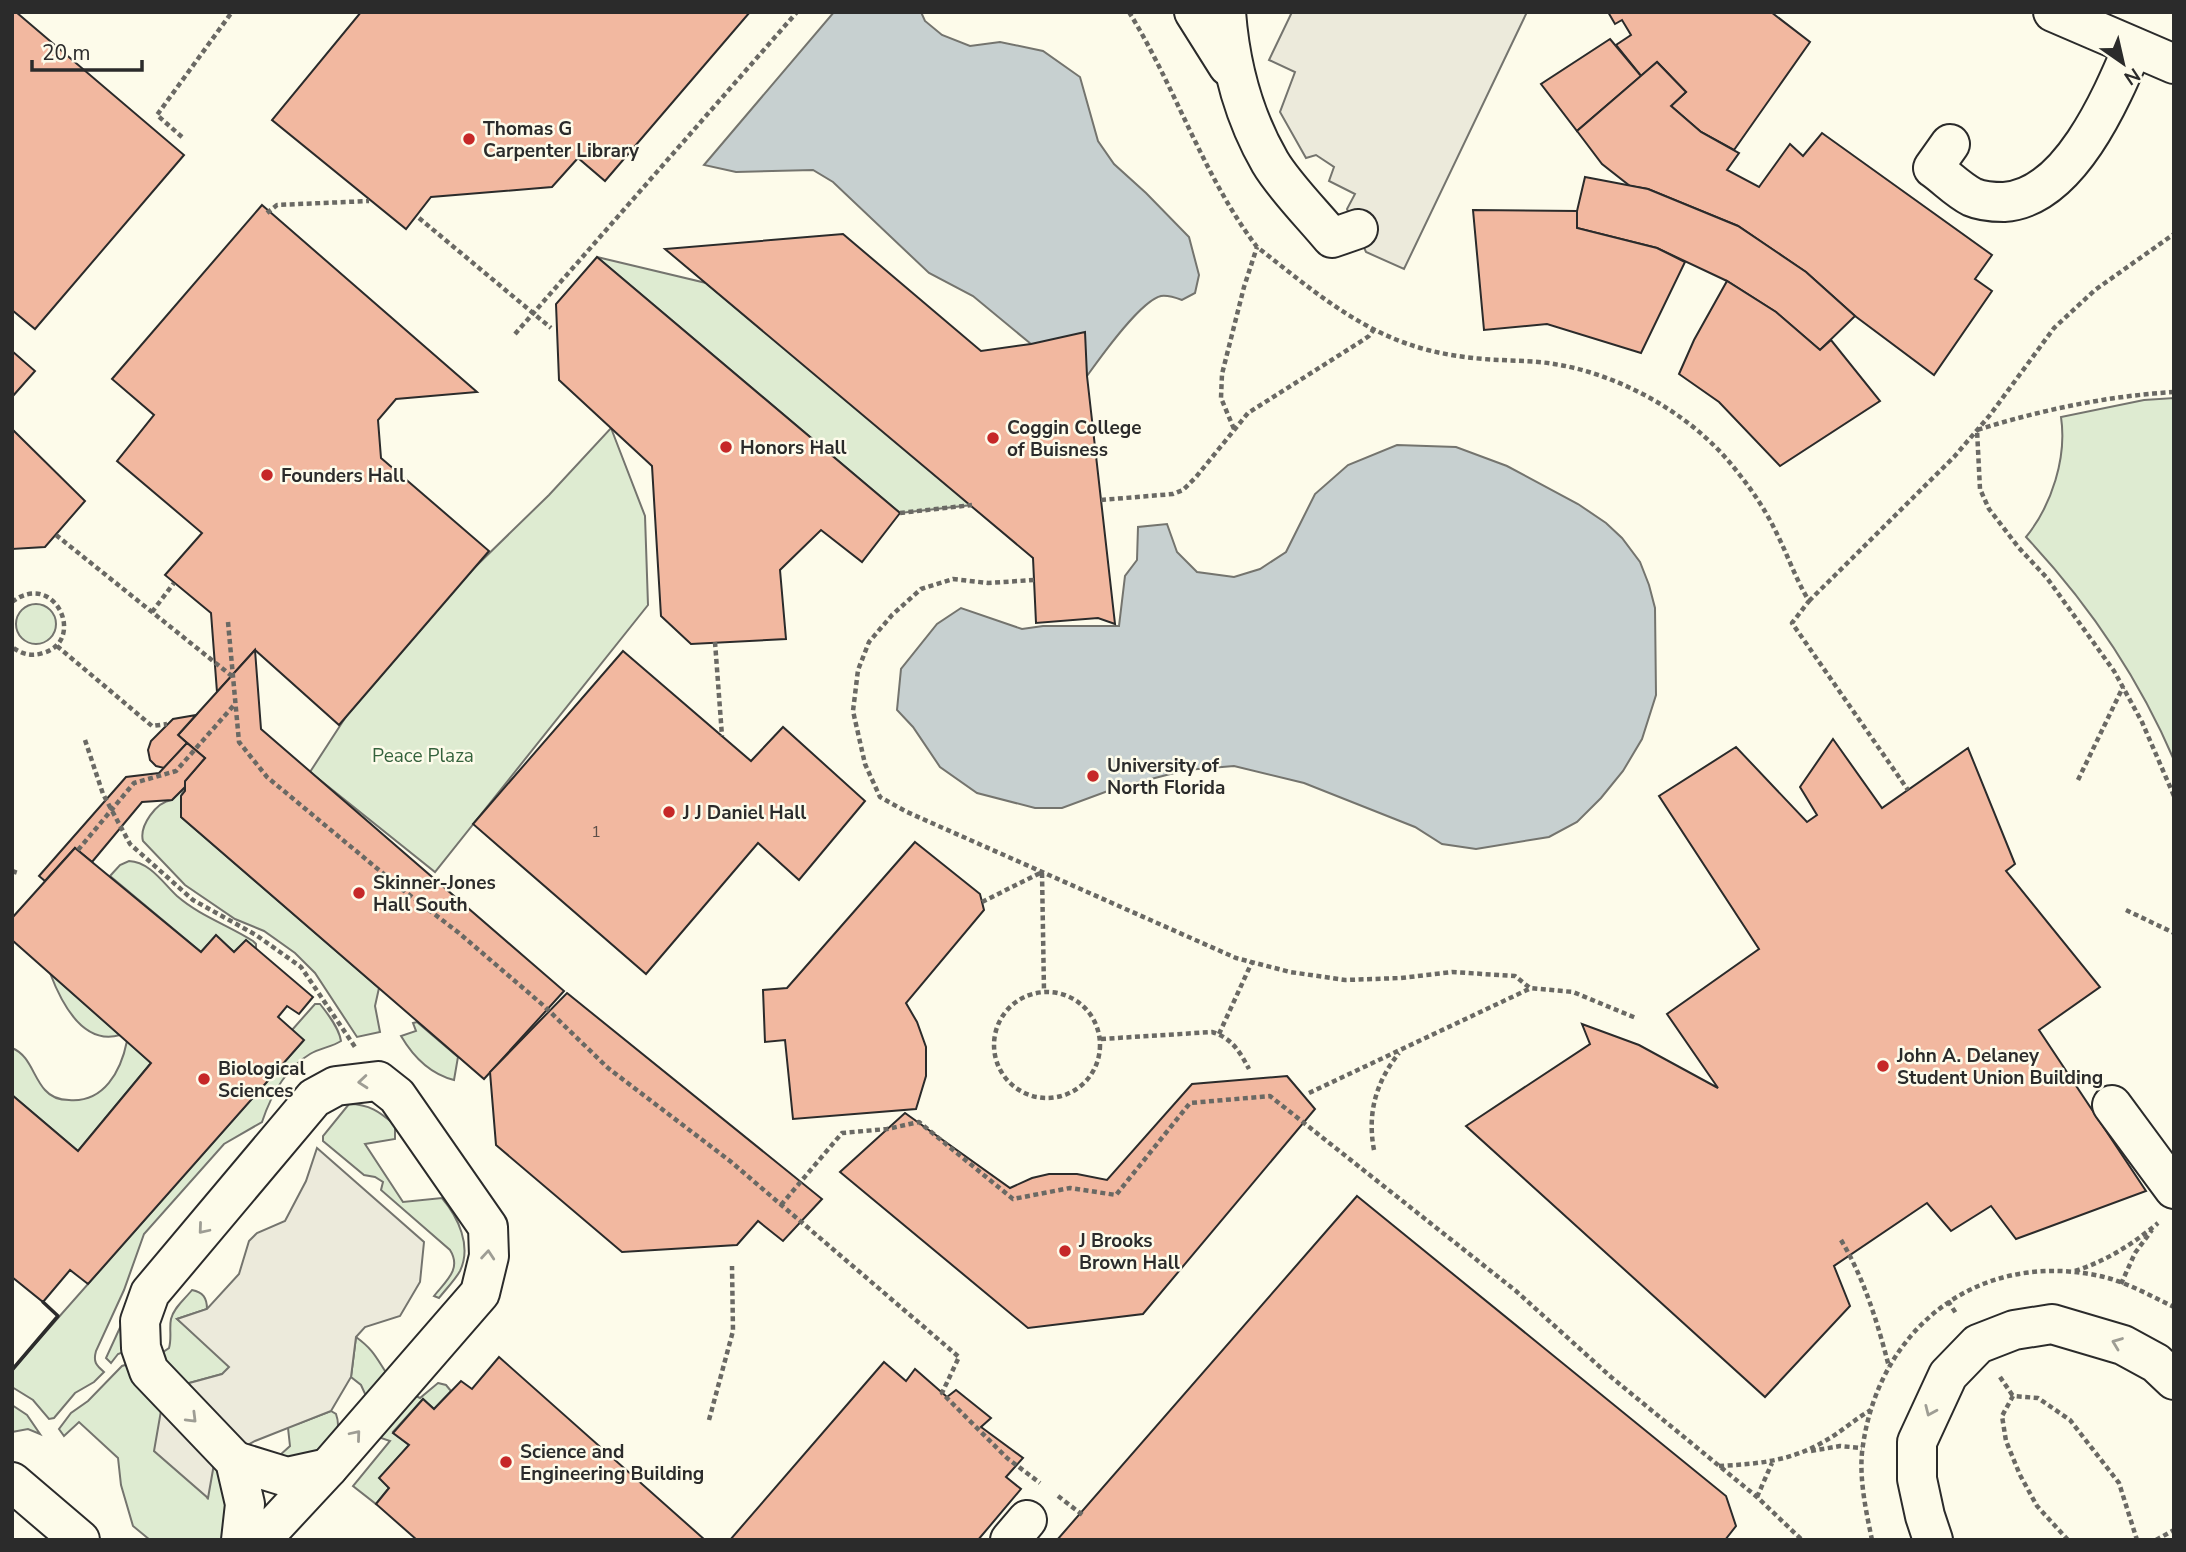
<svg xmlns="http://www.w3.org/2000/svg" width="2186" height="1552" viewBox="0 0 2186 1552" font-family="'Nunito Sans',sans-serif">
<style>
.green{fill:#deebd1;stroke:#74746e;stroke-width:2}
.parking{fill:#eceadb;stroke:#74746e;stroke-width:2}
.water{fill:#c7d0d0;stroke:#74746e;stroke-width:2}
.building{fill:#f2b8a0;stroke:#2b2b2b;stroke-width:2}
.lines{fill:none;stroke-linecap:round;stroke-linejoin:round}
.minor-casing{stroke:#2b2b2b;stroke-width:42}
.path{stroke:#6a6964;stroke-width:4.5;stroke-dasharray:5 3.5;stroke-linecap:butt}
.minor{stroke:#fdfbea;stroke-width:38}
.path-bridge{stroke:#6a6964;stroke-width:4.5;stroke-dasharray:5 3.5;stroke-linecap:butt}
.wall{stroke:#2b2b2b;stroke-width:3.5}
.oneway{stroke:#9e9d94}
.poi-dot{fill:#c62828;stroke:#fdfbea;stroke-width:2.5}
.labels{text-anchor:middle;stroke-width:5;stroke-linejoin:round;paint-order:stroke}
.number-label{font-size:16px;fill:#5d4e48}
.poi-label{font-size:19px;font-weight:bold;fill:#2b2b2b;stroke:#fdfbea;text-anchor:start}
.park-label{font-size:19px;fill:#34623c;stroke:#fdfbea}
</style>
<rect width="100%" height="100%" fill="#fdfbea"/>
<!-- green -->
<g class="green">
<path d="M 597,257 L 706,283 L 972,505 L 900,513 Z"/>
<path d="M 2174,398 L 2174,760 C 2138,676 2088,603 2026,537 C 2052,505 2067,457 2061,417 L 2144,400 Z"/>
<path d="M 611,428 L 645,516 L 648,605 L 435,872 L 310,772 L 347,715 L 471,571 L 549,495 Z"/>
<circle cx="36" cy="624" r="20"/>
<path d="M 185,787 L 181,796 L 181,817 L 379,988 L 375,1006 L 380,1032 L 357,1037 L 315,973 L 295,953 L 264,931 L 235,919 L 185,885 L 143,841 C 139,826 156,802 172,800 Z"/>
<path d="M 129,861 C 150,862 163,883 177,896 C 200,916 228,925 253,941 L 256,944 L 256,950 L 246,940 L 234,952 L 216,936 L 201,952 L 110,876 L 120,865 Z"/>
<path d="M 50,973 L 120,1035 C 82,1046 61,1002 50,973 Z"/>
<path d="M 315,1004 L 320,1004 C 328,1014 339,1028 341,1041 C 332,1047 320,1048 310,1054 C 285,1069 271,1095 262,1122 L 224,1144 L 144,1234 L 124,1290 L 96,1351 C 93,1362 96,1365 104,1372 L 94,1382 L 75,1393 L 54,1418 L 49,1419 L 33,1400 L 12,1387 L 12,1370 L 303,1041 L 292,1030 Z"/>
<path d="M 417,1022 L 458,1057 L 454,1080 C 430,1074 414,1058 401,1036 L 416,1031 L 413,1023 Z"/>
<path d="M 127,1041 L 151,1063 L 78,1151 L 12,1095 L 12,1048 C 30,1055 33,1077 45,1090 C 51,1097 60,1100 69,1100 C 104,1103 121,1071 127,1041 Z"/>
<path d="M 349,1104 C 369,1104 380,1112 395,1125 L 395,1139 L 365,1144 L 403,1202 L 442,1198 C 458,1217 472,1246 460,1271 C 455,1280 446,1289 439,1298 L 434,1296 C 446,1281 462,1269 450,1250 L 381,1190 L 383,1182 L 375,1177 L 364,1175 L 323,1141 L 323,1136 Z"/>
<path d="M 192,1290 C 203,1292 207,1298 207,1309 L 177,1319 L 297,1424 L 331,1411 L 336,1414 C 346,1442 317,1452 297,1465 L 280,1455 L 290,1446 L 288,1428 L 222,1374 L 182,1385 L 160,1354 L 169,1348 C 172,1338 169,1328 171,1319 C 174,1307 185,1299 192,1290 Z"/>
<path d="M 129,1308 L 129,1350 L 118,1354 L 111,1363 L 106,1358 Z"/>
<path d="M 356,1337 C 375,1351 376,1358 389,1377 L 366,1396 L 361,1385 L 351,1377 Z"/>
<path d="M 132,1363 L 162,1405 L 207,1497 L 213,1464 L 230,1488 L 227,1540 L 150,1540 L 133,1526 L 121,1485 L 118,1458 L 79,1422 L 64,1436 L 59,1429 L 71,1413 L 88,1401 L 122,1366 Z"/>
<path d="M 438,1383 L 446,1385 L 451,1391 L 434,1409 L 423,1399 L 393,1432 L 409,1445 L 380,1478 L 389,1488 L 376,1504 L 353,1486 L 390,1441 L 381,1438 L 379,1434 L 412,1394 L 420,1398 Z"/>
<path d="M 12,1405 L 27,1415 L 40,1434 L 28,1429 L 12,1432 Z"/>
</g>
<!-- parking -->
<g class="parking">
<path d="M 1292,12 L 1527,12 L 1404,269 L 1366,252 L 1347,209 L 1355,194 L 1329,181 L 1334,167 L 1316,155 L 1306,158 L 1280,112 L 1295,72 L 1269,60 Z"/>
<path d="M 317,1148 L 424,1242 L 420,1282 L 400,1316 L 365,1327 L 356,1337 L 351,1377 L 331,1411 L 255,1441 L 214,1464 L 208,1498 L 154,1451 L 162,1405 L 182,1385 L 222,1374 L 229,1367 L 177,1319 L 207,1309 L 239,1274 L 249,1241 L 257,1233 L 285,1221 L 306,1181 Z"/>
</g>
<!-- water -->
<g class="water">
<path d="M 834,12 L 921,12 L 925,21 L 942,35 L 970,46 L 1000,42 L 1043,51 L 1080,77 L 1098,141 L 1114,164 L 1146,193 L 1189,237 L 1199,275 L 1195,293 L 1182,300 C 1174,297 1168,295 1161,296 C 1140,301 1100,358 1087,376 L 1031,344 L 973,296 L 929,273 L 833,182 L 813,170 L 736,172 L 704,165 Z"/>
<path d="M 1397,445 L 1456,447 L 1507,466 L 1578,504 L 1606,523 L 1622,538 L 1640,562 L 1649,585 L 1655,608 L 1656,695 L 1642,739 L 1623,771 L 1601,798 L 1577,822 L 1549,837 L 1476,849 L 1442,844 L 1415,827 L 1304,783 L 1234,766 L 1186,770 L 1116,788 L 1062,808 L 1035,808 L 977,793 L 940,767 L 913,727 L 897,710 L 901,669 L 937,624 L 961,608 L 1022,629 L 1043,626 L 1119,626 L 1125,576 L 1137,560 L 1138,527 L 1167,524 L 1177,552 L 1197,572 L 1234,577 L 1260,569 L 1286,552 L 1315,494 L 1348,465 Z"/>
</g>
<!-- building -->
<g class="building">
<path d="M 12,12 L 16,12 L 184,155 L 35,329 L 12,310 Z"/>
<path d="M 361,12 L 750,12 L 605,181 L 578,158 L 552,187 L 431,197 L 406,229 L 272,120 Z"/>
<path d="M 1608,12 L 1771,12 L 1810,42 L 1734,150 L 1701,132 L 1671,106 L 1686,92 L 1657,62 L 1641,76 L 1616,45 L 1631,35 L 1622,20 L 1615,24 Z"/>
<path d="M 1610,39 L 1641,76 L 1577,131 L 1541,84 Z"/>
<path d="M 1657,62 L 1686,92 L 1671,106 L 1701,132 L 1739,153 L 1727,170 L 1759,187 L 1790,144 L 1803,156 L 1822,133 L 1992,255 L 1975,279 L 1992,291 L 1934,375 L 1855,316 L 1806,272 L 1738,226 L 1648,189 L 1630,186 L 1602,164 L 1577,131 Z"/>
<path d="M 1585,177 L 1648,189 L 1738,226 L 1806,272 L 1855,316 L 1820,350 L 1776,312 L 1727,281 L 1657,248 L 1577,228 L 1577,211 Z"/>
<path d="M 262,205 L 477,392 L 396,399 L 378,420 L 381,458 L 489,551 L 339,725 L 255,650 L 217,692 L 211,613 L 165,575 L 202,533 L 117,461 L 154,415 L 112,379 Z"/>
<path d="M 1473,210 L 1577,211 L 1577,228 L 1657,248 L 1685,262 L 1641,353 L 1547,324 L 1484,330 Z"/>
<path d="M 843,234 L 981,351 L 1031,344 L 1085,332 L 1087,376 L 1115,624 L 1098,618 L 1036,623 L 1033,558 L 665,249 Z"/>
<path d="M 597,257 L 900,513 L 862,562 L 821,530 L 780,570 L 786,639 L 691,644 L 661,616 L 652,466 L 559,380 L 556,304 Z"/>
<path d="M 1727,281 L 1776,312 L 1820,350 L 1831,340 L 1880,401 L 1780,466 L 1719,402 L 1679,374 L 1694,340 Z"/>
<path d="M 12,351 L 35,371 L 12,397 Z"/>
<path d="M 12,429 L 85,501 L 45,547 L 12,549 Z"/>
<path d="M 255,650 L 261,729 L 564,991 L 484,1079 L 181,817 L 181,796 L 185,791 L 185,781 L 205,758 L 178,735 Z"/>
<path d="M 623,651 L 751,761 L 783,727 L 865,801 L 799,880 L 758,843 L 646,974 L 473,824 Z"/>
<path d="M 196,715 L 178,735 L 187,743 L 164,768 L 156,766 L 150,760 L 148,750 L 151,741 L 173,719 Z"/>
<path d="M 1833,739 L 1882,808 L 1968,748 L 2015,864 L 2006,871 L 2100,987 L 2039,1030 L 2146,1191 L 2016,1239 L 1991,1206 L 1951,1231 L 1927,1203 L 1834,1266 L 1850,1306 L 1765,1397 L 1466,1126 L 1590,1044 L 1582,1024 L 1639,1045 L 1718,1088 L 1667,1014 L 1759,949 L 1659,796 L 1736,747 L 1807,822 L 1817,815 L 1800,787 Z"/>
<path d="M 187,743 L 205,758 L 185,781 L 185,787 L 172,800 L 142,802 L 92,862 L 75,848 L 45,881 L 39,876 L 126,777 L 159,773 Z"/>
<path d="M 915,842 L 980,894 L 984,910 L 906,1003 L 917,1022 L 926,1047 L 926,1076 L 916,1109 L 793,1119 L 785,1040 L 765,1042 L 763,990 L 787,988 Z"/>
<path d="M 75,848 L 201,952 L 216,935 L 234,952 L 246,940 L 313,997 L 299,1014 L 287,1006 L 278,1017 L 304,1040 L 88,1284 L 70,1270 L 43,1302 L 12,1277 L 12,1095 L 78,1151 L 151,1063 L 12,940 L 12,918 Z"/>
<path d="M 567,993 L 822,1199 L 783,1241 L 758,1221 L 737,1245 L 622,1252 L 496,1145 L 490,1072 Z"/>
<path d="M 1287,1076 L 1315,1109 L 1143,1314 L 1028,1328 L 840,1172 L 905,1113 L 1010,1188 L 1032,1178 L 1049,1174 L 1077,1174 L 1107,1180 L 1192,1084 Z"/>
<path d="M 1357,1196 L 1726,1496 L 1736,1526 L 1725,1540 L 1057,1540 Z"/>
<path d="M 499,1357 L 705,1540 L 417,1540 L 376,1504 L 389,1488 L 379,1478 L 409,1445 L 393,1433 L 423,1399 L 434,1409 L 461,1381 L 472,1389 Z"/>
<path d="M 884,1362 L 906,1381 L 915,1369 L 947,1397 L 956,1390 L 991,1418 L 981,1427 L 1023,1458 L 1006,1477 L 1021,1489 L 978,1540 L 730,1540 Z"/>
</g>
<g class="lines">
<defs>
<g id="minor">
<path d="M 1194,12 L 1228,66"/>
<path d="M 1226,12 C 1230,64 1244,117 1270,162 C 1284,186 1314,216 1332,238 L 1358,229"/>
<path d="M 2053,12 L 2174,64"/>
<path d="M 1950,144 L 1933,168 C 1946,177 1958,190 1972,197 C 1981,201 1994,202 2004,202 C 2069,198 2111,99 2133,47"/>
<path d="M 2112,1105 L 2174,1189"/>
<path d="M 235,1461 L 287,1477 L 328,1468"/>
<path d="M 12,1482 L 80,1540"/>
<path d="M 241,1540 L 245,1504 L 235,1461 L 149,1371 L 141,1348 L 140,1321 L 150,1293 L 314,1098 L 336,1086 L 378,1081 L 397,1096 L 488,1227 L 489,1256 L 480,1293 L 328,1468 L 261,1540"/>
<path d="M 1010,1540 L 1027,1520"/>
<path d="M 1933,1540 L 1925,1516 L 1917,1479 L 1917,1442 L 1948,1375 L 1978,1344 L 2014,1330 L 2052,1324 L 2123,1345 L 2156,1363 L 2174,1380"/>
</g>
</defs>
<!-- minor casing -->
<use href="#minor" class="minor-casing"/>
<!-- path -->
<g class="path">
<path d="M 1129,12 C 1176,88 1203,176 1257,247 C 1305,284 1350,324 1408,344 C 1436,354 1471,359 1501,360 C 1519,361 1537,361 1554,364 C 1619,374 1689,413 1731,464 C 1747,483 1764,507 1775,530 C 1787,553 1795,578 1809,601 L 1792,623 L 1908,790"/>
<path d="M 182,137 L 157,115 L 232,12"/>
<path d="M 267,213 L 277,205 L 369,201"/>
<path d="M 515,334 L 797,12"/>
<path d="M 2174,392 C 2107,396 2041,410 1977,430 L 1980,489 L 1989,509 L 2019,548 L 2047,578 L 2114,671 L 2142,722 L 2174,796"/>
<path d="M 1234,429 L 1221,398 L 1222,374 L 1244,287 L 1257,247"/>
<path d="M 1101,500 L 1173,494 L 1183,490 L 1196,477 L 1248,413 L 1360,342 L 1369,336 L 1374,329"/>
<path d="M 900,513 L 972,505"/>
<path d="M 56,535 L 233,677"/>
<path d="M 1034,580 L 988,583 L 953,579 L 921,589 L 892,615 L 869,642 L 858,670 L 853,711 L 865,764 L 880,797 L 907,812 L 1236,958 L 1290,972 L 1345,980 L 1401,978 L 1452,972 L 1515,976 L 1530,988 L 1573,992 L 1636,1018"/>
<path d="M 1809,601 L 1954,457 L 1990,415 L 2054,328 L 2095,290 L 2174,234"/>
<path d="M 12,602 C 55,569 87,641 43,653 C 31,657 22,654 12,647"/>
<path d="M 152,612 L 174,583"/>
<path d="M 228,622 L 239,742 L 267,777 L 403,890 L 459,933 L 544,1006 L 608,1068 L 730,1161 L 959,1357 L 942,1393 L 1007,1458 L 1040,1483"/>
<path d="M 715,642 L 722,736"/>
<path d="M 57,646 L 152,726 L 167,724"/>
<path d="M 85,740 L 103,794 L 130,844 L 193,900 L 256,935 L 301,967 L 355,1047"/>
<path d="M 2078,780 L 2123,687"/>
<path d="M 12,871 L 18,873"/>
<path d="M 982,902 L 1042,872 L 1044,991"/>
<path d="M 2126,910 L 2174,933"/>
<circle cx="1047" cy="1045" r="53"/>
<path d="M 1219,1034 L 1252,962"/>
<path d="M 1101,1039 L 1212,1032 C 1232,1038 1240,1052 1249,1069"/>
<path d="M 1309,1093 L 1529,989"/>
<path d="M 1374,1150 C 1367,1113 1376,1082 1399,1053"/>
<path d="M 781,1205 L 842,1133 L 887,1129 L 919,1122 L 1013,1199 L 1070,1188 L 1116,1195 L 1190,1103 L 1270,1096 L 1516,1291 L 1611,1377 L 1757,1497 L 1802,1540"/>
<path d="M 1841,1240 C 1864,1278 1878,1324 1889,1367"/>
<path d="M 2075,1271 C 2106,1261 2133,1244 2158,1223"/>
<path d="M 2121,1284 L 2135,1253 L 2152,1230"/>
<path d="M 1948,1301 L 1957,1315"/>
<path d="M 2000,1377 L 2013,1396"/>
<path d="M 709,1420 L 733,1331 L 732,1266"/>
<path d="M 1811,1451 L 1840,1446 L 1862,1448"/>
<path d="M 1719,1466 C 1758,1464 1791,1461 1825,1441 C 1841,1432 1855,1419 1871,1410"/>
<path d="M 1058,1496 L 1084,1516"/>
<path d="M 1757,1497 L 1772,1463"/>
<path d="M 1872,1540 C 1866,1511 1858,1475 1863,1445 C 1880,1328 1977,1252 2095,1275 C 2123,1280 2149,1295 2174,1307"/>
<path d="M 2068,1540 L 2037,1506 L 2020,1475 L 2006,1441 L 2002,1416 L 2013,1396 L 2038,1398 L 2070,1420 L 2119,1483 L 2137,1540"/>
<path d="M 2156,1540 L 2174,1530"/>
</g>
<!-- minor -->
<use href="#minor" class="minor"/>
<!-- path-bridge -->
<g class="path-bridge">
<path d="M 419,218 L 551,328"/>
<path d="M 78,850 L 134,783 L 176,771 L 235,704"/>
</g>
<!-- wall -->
<path class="wall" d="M 12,1370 L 58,1316 L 43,1302"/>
</g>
<!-- one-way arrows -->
<defs><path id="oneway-chevron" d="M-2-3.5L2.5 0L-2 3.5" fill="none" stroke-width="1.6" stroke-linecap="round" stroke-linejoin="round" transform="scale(1.75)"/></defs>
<g class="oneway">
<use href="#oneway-chevron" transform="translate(363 1082) rotate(175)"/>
<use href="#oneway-chevron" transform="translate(203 1229) rotate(130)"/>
<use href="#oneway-chevron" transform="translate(488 1255) rotate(-85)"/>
<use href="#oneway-chevron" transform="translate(2117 1343) rotate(-159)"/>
<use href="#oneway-chevron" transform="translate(1930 1411) rotate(114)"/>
<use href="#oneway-chevron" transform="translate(192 1418) rotate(45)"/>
<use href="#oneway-chevron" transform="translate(356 1435) rotate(-50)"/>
</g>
<!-- markers -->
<g class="poi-dot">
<circle cx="469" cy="139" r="7"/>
<circle cx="993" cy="438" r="7"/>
<circle cx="726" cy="447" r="7"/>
<circle cx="267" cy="475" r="7"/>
<circle cx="1093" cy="776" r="7"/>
<circle cx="669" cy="812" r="7"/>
<circle cx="359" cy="893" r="7"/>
<circle cx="1883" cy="1066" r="7"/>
<circle cx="204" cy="1079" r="7"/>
<circle cx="1065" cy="1251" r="7"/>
<circle cx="506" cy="1462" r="7"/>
</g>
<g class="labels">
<!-- number labels -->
<g class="number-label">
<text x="596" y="837">1</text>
</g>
<!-- poi labels -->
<g class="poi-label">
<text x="483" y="135">Thomas G<tspan x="483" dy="22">Carpenter Library</tspan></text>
<text x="1007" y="434">Coggin College<tspan x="1007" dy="22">of Buisness</tspan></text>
<text x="740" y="454">Honors Hall</text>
<text x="281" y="482">Founders Hall</text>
<text x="1107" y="772">University of<tspan x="1107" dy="22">North Florida</tspan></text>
<text x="683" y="819">J J Daniel Hall</text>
<text x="373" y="889">Skinner-Jones<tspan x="373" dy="22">Hall South</tspan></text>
<text x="1897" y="1062">John A. Delaney<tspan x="1897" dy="22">Student Union Building</tspan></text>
<text x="218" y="1075">Biological<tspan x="218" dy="22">Sciences</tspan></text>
<text x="1079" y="1247">J Brooks<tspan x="1079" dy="22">Brown Hall</tspan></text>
<text x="520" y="1458">Science and<tspan x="520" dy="22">Engineering Building</tspan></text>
</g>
<!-- park labels -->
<g class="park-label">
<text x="423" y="762">Peace Plaza</text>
</g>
</g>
<!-- border -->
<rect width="2186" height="1552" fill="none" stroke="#2b2b2b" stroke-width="28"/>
<!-- north arrow -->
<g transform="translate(2123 63) rotate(146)" stroke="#fdfbea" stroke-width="5" paint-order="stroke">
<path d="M0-5L12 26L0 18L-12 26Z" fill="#2b2b2b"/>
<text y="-10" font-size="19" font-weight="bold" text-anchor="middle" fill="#2b2b2b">N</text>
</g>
<!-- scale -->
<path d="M32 60v10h110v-10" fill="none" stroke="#2b2b2b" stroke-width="3.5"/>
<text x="42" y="60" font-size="21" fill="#2b2b2b" stroke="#fdfbea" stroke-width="5" paint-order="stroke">20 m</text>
</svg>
